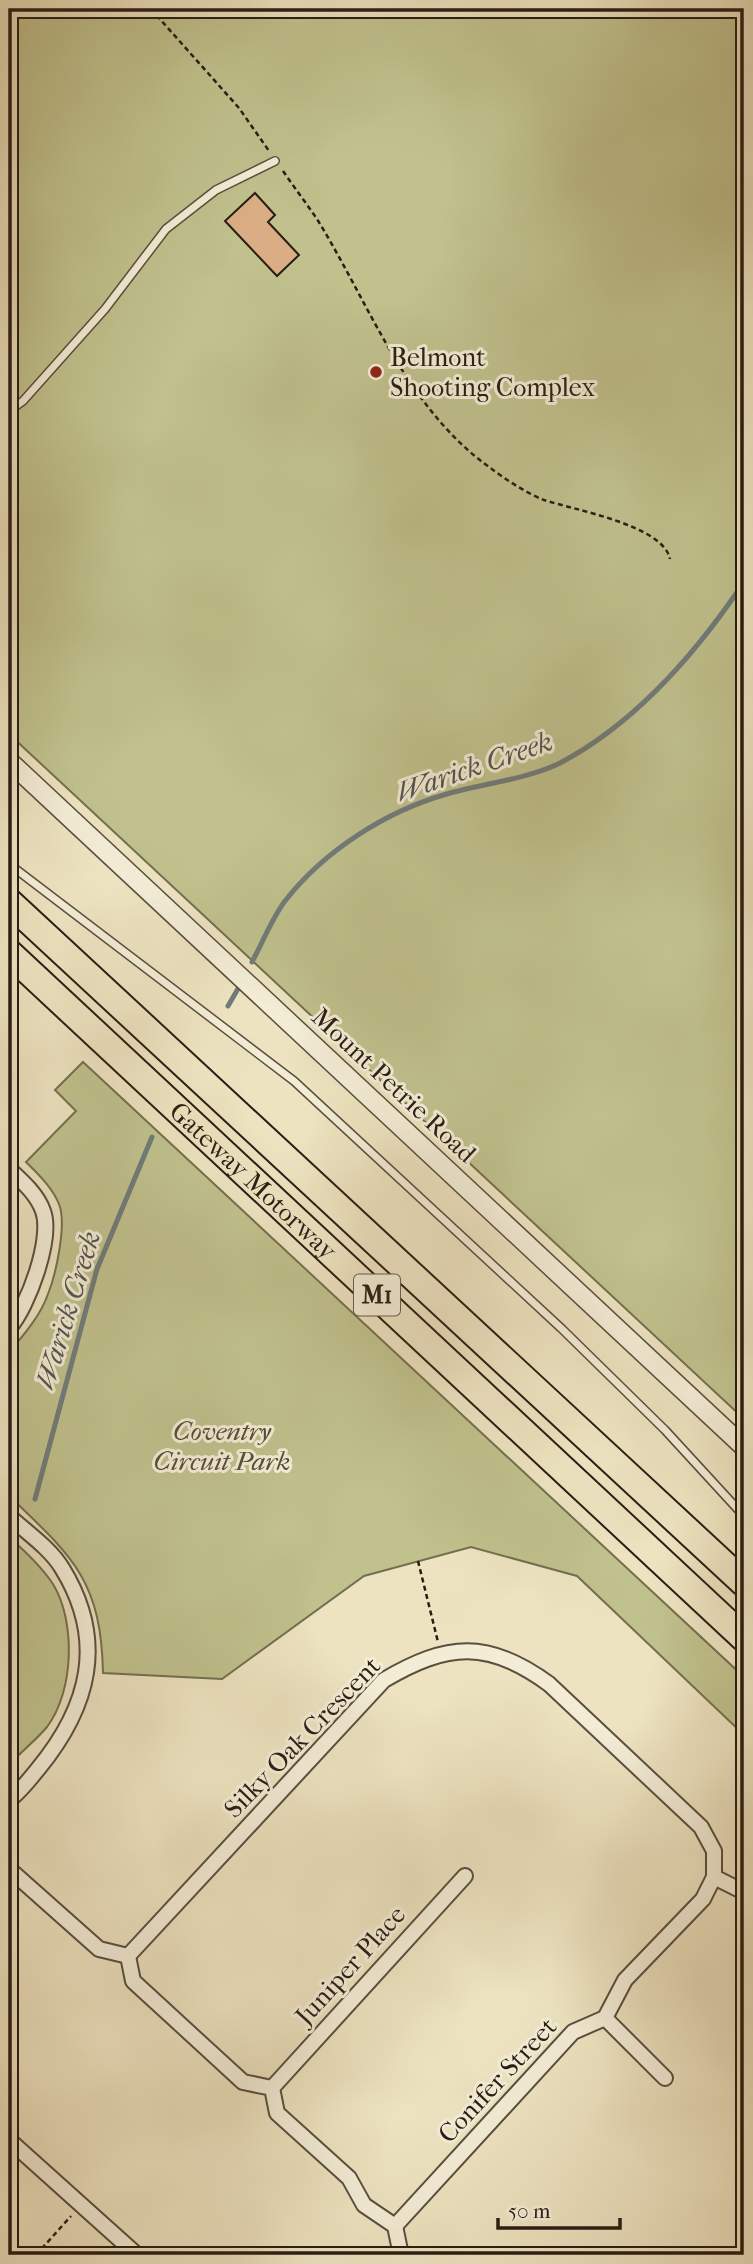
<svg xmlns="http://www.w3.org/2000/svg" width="753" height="2264" viewBox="0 0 753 2264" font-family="'IM FELL French Canon',serif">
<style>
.green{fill:#c0c18d;stroke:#746f50;stroke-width:2}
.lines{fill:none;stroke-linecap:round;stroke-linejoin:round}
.stream{stroke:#707c7a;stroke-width:5}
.building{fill:#daad84;stroke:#291d14;stroke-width:2}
.service-casing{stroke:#5a4e3f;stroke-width:10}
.minor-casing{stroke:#5a4e3f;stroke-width:18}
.tertiary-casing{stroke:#5a4e3f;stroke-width:21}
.motorway-casing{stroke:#291d14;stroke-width:30}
.path{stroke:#291d14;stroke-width:2.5;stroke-dasharray:5 3.5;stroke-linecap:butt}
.service{stroke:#f3edd6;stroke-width:7}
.minor{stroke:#f3edd6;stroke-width:14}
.tertiary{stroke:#f3edd6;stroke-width:18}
.motorway{stroke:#ede3c0;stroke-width:26}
.poi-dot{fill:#8f2418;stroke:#f3edd6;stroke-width:2.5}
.labels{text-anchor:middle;stroke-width:6;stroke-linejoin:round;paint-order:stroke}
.shield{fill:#f3edd6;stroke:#665b4e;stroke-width:2}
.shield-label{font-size:24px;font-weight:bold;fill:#291d14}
.poi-label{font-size:26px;fill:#291d14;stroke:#f3edd6;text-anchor:start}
.street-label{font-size:26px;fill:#291d14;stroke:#f3edd6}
.park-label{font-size:26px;font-style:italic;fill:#564e38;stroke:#f3edd6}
.water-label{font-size:28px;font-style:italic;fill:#525450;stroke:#f3edd6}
</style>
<rect width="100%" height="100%" fill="#ede3c0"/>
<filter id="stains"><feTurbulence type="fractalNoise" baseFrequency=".00286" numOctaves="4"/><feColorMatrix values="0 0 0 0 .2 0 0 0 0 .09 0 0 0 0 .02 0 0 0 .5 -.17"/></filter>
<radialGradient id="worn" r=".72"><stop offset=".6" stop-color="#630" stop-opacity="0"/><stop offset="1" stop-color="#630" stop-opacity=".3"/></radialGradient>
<!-- green -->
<g class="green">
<path d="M 9,9 L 744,9 L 744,1419 L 9,734 Z"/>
<path d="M 83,1062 L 744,1677 L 744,1735 L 577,1576 L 471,1547 L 364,1576 L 222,1679 L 103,1673 C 101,1580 73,1557 9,1496 L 9,1352 C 23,1336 41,1315 48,1294 C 56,1274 67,1224 59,1204 C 52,1187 38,1174 26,1162 L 76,1111 L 55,1090 Z"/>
<path d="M 9,1537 C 25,1551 41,1566 53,1584 C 76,1622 74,1691 47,1727 C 36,1740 21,1752 9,1765 Z"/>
</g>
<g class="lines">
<!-- stream -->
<g class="stream">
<path d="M 252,962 C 263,942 272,918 285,901 C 324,851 386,811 447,794 C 481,784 528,779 560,763 C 636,723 697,652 744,582"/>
<path d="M 228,1006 L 239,987"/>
<path d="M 35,1499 L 97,1269 L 152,1137"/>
<path d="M 9,1589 L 13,1566"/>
</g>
</g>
<!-- building -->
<path class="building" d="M 255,193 L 275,215 L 268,222 L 299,255 L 277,276 L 225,221 Z"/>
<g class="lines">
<defs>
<g id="service">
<path d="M 9,411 L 23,401 L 105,309 L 166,229 L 216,190 L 275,161"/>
<path d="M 9,864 L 294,1081 L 562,1329 L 665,1430 L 744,1516"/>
</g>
<g id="minor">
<path d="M 9,1169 C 22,1181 37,1194 43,1211 C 53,1238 28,1307 9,1328"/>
<path d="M 9,1516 C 26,1532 50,1548 62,1568 C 107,1641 89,1707 38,1769 C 29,1780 20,1792 9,1800"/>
<path d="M 9,1869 L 99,1949 L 128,1956 L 133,1981 L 243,2082 L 272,2088 L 277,2113 L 349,2178 L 364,2205 L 395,2226 L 401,2255"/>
<path d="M 128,1956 L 384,1680 C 447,1643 488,1639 549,1684 L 701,1827 L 714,1851 L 714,1877 L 744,1892"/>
<path d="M 605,2018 L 665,2078"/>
<path d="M 272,2088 L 465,1876"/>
<path d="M 9,2140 L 137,2255"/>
<path d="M 395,2226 L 573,2032 L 605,2018 L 625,1980 L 703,1899 L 714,1877"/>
</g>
<path id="tertiary" d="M 9,761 L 744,1447"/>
<g id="motorway">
<path d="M 9,902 L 744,1583"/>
<path id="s1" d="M 9,953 L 744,1638"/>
</g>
</defs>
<!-- service casing -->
<use href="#service" class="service-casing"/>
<!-- minor casing -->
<use href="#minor" class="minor-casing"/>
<!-- tertiary casing -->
<use href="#tertiary" class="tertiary-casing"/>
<!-- motorway casing -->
<use href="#motorway" class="motorway-casing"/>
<!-- path -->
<g class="path">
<path d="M 151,9 L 239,108 L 269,151"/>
<path d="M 283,171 C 294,187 306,203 317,219 C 370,305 405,406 489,467 C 505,479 526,493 544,500 C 574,510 663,525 670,559"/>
<path d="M 418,1561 L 438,1642"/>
<path d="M 36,2255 L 71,2216"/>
</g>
<!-- service -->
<use href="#service" class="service"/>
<!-- minor -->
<use href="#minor" class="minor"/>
<!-- tertiary -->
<use href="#tertiary" class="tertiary"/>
<!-- motorway -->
<use href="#motorway" class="motorway"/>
</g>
<!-- markers -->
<circle class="poi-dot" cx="376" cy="372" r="7"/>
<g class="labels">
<!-- shield labels -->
<rect class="shield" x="354" y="1274.5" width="46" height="41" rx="5"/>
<g class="shield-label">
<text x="377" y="1303">M1</text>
</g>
<!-- poi labels -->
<g class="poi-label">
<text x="390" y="366">Belmont<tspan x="390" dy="30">Shooting Complex</tspan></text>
</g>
<!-- street labels -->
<g class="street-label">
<text transform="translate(394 1085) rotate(43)" y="9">Mount Petrie Road</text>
<text dy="9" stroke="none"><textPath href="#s1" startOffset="334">Gateway Motorway</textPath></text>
<text transform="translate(302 1737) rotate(-46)" y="9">Silky Oak Crescent</text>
<text transform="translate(350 1965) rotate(-48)" y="9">Juniper Place</text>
<text transform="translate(497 2080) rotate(-47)" y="9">Conifer Street</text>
</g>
<!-- park labels -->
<g class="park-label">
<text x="222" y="1440">Coventry<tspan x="222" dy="30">Circuit Park</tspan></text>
</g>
<!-- water labels -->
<g class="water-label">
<text transform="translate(474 766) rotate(-19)" y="10">Warick Creek</text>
<text transform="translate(67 1310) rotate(-73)" y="10">Warick Creek</text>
</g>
</g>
<!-- margin -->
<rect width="753" height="2264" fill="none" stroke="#ede3c0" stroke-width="35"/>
<rect x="10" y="10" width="732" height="2243" fill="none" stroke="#291d14" stroke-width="3.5"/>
<rect x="18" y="18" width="718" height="2229" fill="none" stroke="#291d14" stroke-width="2"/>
<!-- scale -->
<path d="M498 2218v10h122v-10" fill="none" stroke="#291d14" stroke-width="3.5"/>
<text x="508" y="2218" font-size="21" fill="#291d14" stroke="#f3edd6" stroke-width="5" paint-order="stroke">50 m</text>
<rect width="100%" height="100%" filter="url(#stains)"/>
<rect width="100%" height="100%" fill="url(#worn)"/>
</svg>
